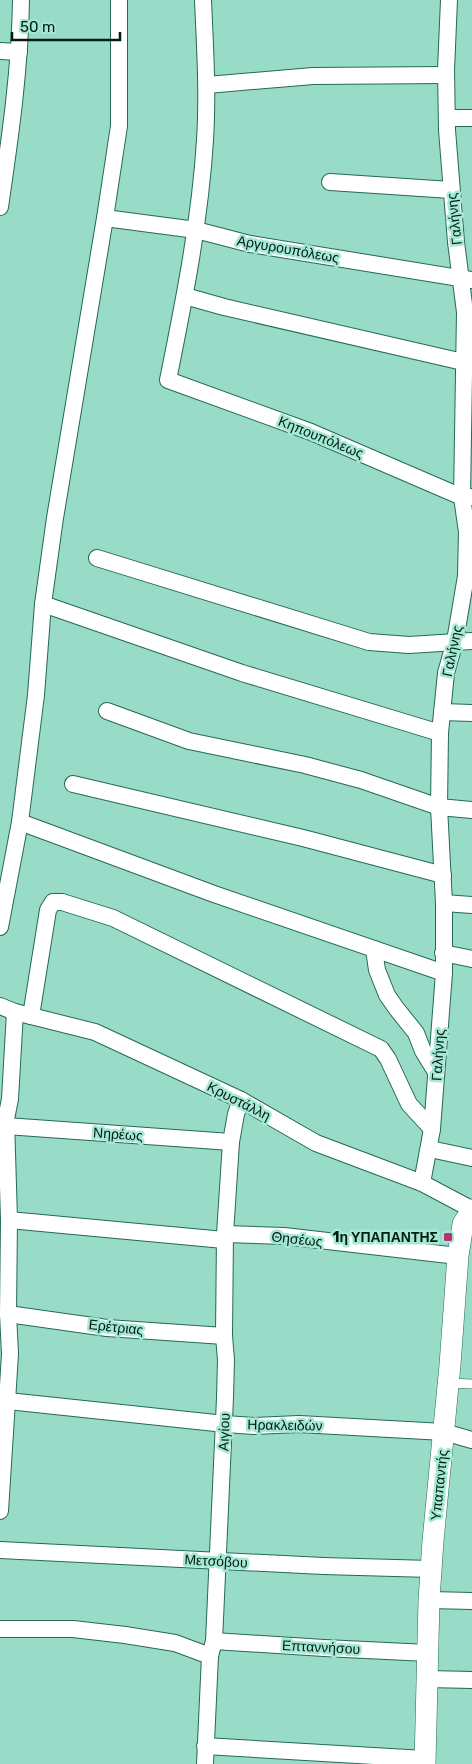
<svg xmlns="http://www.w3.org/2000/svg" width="472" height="1764" viewBox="0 0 472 1764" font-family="Rubik,sans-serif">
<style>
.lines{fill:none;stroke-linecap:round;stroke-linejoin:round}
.service-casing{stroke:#256958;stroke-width:10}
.minor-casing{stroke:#256958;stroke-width:18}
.tertiary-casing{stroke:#256958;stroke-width:22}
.service{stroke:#fff;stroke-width:9}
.minor{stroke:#fff;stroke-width:16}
.tertiary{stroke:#fff;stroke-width:21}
.poi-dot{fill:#b53075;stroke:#a5e8d4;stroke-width:2}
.labels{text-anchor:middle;stroke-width:5;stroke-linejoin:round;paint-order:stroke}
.street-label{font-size:14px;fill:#011c15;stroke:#a5e8d4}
.poi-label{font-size:14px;font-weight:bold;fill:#011c15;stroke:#a5e8d4;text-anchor:end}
</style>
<rect width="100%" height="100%" fill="#98dbc7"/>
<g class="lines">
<defs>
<path id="service" d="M 449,1383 L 472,1384"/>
<g id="minor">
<path d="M 203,0 C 205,47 208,93 205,140 C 200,221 184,301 168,380 L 311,432 L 462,497 L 472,497"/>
<path d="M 0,51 L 19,52"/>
<path d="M 207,85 L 313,76 L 446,75"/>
<path d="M 447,118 L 472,118"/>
<path d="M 330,182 L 451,190"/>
<path d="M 0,207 C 10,138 20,70 21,0"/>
<path d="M 105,218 L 196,230 L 250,244 L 472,280"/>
<path d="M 185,296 L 224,307 L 463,362"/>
<path d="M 97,558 L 369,642 L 409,645 L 472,641"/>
<path d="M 43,604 L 242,673 L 440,733"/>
<path d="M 107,711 L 189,741 L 305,765 L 361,780 L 439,807 L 472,810"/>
<path d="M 442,712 L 472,713"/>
<path d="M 73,784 L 303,838 L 443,875"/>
<path d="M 20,822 L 214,894 L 444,973"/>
<path d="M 444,903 L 472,905"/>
<path d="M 0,927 L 20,822 L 36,695 L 43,604 L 55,518 L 105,218 L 119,126 L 119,0"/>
<path d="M 374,949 L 377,970 L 387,995 L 396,1008 L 416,1033 L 423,1051 L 436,1072"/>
<path d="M 443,953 L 472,959"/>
<path d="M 0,1006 L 15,1012 L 95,1032 L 241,1100 L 316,1143 L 422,1183 L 471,1209"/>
<path d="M 31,1016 L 48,910 L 53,902 L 62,902 L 113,918 L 381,1049 L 388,1059 L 409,1104 L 432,1129"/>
<path d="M 6,1126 L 231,1142"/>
<path d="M 430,1149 L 472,1158"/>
<path d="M 422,1183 L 432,1129 L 444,973 L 444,903 L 439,807 L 440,733 L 446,673 L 455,641 L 466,576 L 467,532 L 462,497 L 465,312 L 456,242 L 447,130 L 446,70 L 449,0"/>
<path d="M 9,1220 L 224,1240"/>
<path d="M 225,1234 L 284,1236 L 458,1256"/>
<path d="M 8,1314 L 107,1328 L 224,1336"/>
<path d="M 8,1401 L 225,1424 L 254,1426 L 299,1424 L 444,1432 L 472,1440"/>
<path d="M 0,1511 L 10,1354 L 8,1314 L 9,1220 L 6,1119 L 10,1099 L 15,1012"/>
<path d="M 0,1550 L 323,1566 L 431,1569"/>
<path d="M 429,1600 L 472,1601"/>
<path d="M 0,1629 L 73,1629 L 125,1635 L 175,1643 L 210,1656"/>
<path d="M 214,1641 L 324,1648 L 428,1653"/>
<path d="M 427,1679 L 472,1680"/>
<path d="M 205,1746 L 425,1759"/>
<path d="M 205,1764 L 210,1656 L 214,1641 L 225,1398 L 226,1360 L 224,1336 L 225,1234 L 231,1142 L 236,1114 L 241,1100"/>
</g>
<path id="tertiary" d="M 425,1764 L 429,1600 L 433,1541 L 450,1365 L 458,1256 L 463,1224 L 472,1210"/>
</defs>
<!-- service casing -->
<use href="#service" class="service-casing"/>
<!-- minor casing -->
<use href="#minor" class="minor-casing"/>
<!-- tertiary casing -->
<use href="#tertiary" class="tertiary-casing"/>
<!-- service -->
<use href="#service" class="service"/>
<!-- minor -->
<use href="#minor" class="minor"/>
<!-- tertiary -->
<use href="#tertiary" class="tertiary"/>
</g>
<!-- markers -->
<rect class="poi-dot" x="443" y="1232" width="10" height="10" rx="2.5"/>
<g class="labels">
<!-- street labels -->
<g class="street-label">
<text transform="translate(454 219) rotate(-96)" y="5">Γαλήνης</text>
<text transform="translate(288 249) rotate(10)" y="5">Αργυρουπόλεως</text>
<text transform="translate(321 437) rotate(22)" y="5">Κηπουπόλεως</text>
<text transform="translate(452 651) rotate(-78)" y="5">Γαλήνης</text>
<text transform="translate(438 1055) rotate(-86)" y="5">Γαλήνης</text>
<text transform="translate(239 1101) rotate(27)" y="5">Κρυστάλλη</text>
<text transform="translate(118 1134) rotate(4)" y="5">Νηρέως</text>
<text transform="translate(297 1239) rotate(6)" y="5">Θησέως</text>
<text transform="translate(116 1327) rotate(6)" y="5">Ερέτριας</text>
<text transform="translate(285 1425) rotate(1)" y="5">Ηρακλειδών</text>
<text transform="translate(224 1432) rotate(-88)" y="5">Αιγίου</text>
<text transform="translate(439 1485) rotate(-84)" y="5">Υπαπαντής</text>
<text transform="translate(216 1561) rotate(3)" y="5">Μετσόβου</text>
<text transform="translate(321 1647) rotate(3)" y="5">Επταννήσου</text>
</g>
<!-- poi labels -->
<g class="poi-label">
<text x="438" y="1242">1η ΥΠΑΠΑΝΤΗΣ</text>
</g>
</g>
<!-- scale -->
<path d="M12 32v8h108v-8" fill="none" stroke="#011c15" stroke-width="2.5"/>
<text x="20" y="32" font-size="15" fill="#011c15" stroke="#a5e8d4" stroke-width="4" paint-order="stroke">50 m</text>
</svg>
